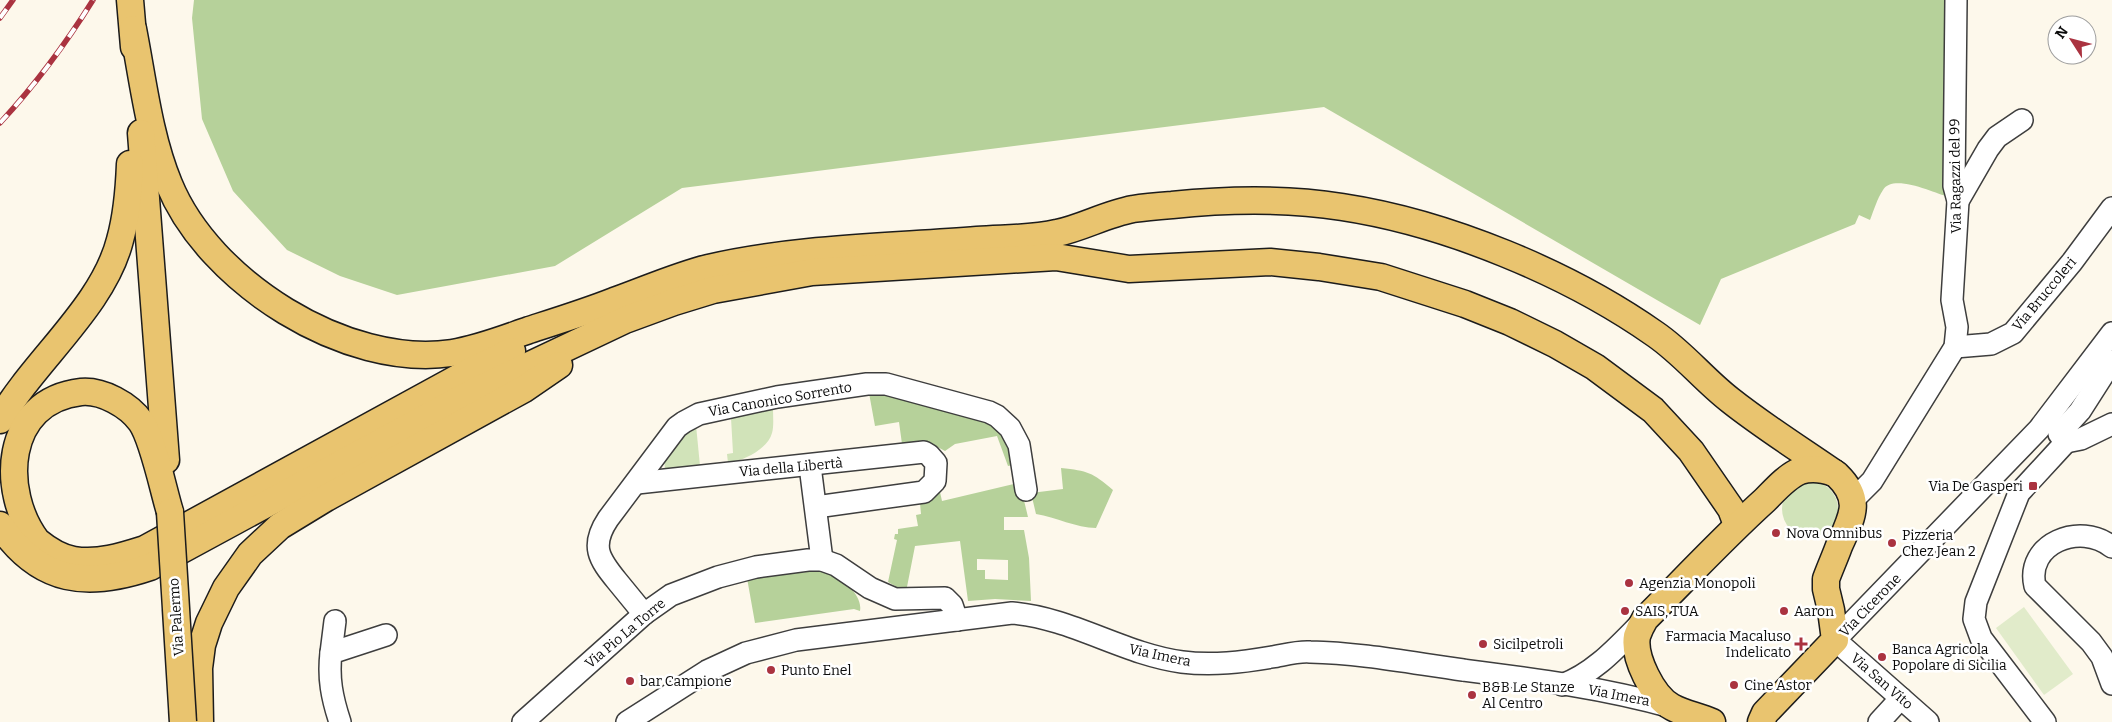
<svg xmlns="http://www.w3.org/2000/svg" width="2112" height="722" viewBox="0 0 2112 722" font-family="Bitter,serif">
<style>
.green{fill:#d1e3b9}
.forest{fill:#b6d19a;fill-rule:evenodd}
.pitch{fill:#e1ebca}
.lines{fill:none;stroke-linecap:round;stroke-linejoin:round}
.minor-casing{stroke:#3e3e3e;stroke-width:24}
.major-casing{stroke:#1c1c1c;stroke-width:29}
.minor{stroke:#fff;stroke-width:21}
.major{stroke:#e9c46f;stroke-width:26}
.rail-casing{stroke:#aa3340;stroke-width:5.5}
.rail{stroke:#fff;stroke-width:4;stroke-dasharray:11;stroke-linecap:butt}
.major-bridge-casing{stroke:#1c1c1c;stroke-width:29;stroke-linecap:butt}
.major-bridge{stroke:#e9c46f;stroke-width:26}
.poi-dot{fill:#aa3340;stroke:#fff;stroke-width:2}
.labels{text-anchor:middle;stroke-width:5;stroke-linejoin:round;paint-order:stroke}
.street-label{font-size:14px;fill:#0b0b0b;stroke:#fff}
.poi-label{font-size:14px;fill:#0b0b0b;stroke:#fff;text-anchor:start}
</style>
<rect width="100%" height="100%" fill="#fdf8eb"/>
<!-- green -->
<g class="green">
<path d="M 773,409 C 773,417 774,426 772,433 C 768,449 743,461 728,463 L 727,454 L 733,453 L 731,418 L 734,416 Z"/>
<path d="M 696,425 L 700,466 L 665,470 L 664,456 L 687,427 Z"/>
<circle cx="1810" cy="509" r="28"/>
</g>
<!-- forest -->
<g class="forest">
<path d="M 194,0 L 1949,0 L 1949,197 C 1934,193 1893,173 1883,190 C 1877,199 1874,210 1870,220 L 1859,215 L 1855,224 L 1721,279 L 1700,325 L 1324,107 L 682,188 L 555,266 L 397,295 L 340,276 L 287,250 L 233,191 L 202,119 L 192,18 Z"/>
<path d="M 869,393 L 881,393 L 993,421 L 1002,427 L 1014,465 L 1008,466 L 997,436 L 955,444 L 945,451 L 930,443 L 902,444 L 899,422 L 875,426 Z"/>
<path d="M 1061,468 C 1088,471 1092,472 1113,490 L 1096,528 C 1076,528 1056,517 1036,514 L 1031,493 L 1063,489 Z"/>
<path d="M 1018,483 L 1020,484 L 1028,517 L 1004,517 L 1004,530 L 1024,530 L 1029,558 L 1031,601 L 995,599 L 968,601 L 960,541 L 915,546 L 906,592 L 888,582 L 897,540 L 894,539 L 895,534 L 898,534 L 898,529 L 918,526 L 916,515 L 921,514 L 920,503 L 940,492 L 942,501 ZM 977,559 L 1008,560 L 1008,580 L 985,579 L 985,570 L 977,570 Z"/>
<path d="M 808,572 C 814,572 822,571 828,573 C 842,578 863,595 860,611 L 854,609 L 755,623 L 747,578 Z"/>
</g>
<!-- pitch -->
<path class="pitch" d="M 2024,607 L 2073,674 L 2044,695 L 1996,628 Z"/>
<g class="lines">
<defs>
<g id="minor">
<path d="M 1958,201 L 1988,149 L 1997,137 L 2022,120"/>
<path d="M 1955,347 L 1991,344 L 2013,333 L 2072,262 L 2112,208"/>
<path d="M 2059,434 L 2080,411 L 2112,361"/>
<path d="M 2066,442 L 2081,439 L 2112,424"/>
<path d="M 810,466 L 822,560"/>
<path d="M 637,483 L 924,452 L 929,455 L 936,463 L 935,481 L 924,492 L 816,507"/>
<path d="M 1853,500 L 1872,481 L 1955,347 L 1957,327 L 1952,300 L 1958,201 L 1954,186 L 1956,0"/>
<path d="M 2112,547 C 2080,521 2025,544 2035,586 L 2091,642 L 2102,657 L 2112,684"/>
<path d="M 644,614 C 635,603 626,592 617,581 C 599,559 590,546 608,519 L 677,427 L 684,422 L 699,414 L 777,397 L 867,384 L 886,384 L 989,412 L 997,416 L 1010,428 L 1019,445 L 1026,490"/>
<path d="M 331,653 L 335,621"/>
<path d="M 1562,685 C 1595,673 1619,645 1643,621"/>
<path d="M 340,722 C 332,698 328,678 331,653 L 386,635"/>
<path d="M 523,722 L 644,614 L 671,595 L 718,577 L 756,567 L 808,560 L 822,560 L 836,565 L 870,588 L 895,599 L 945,598 L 952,605 L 957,620"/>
<path d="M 627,722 L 707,671 L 746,653 L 796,640 L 1012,613 C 1072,618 1123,654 1182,662 C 1213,666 1242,662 1272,657 C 1284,655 1298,651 1310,652 C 1361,653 1412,663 1463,670 C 1533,679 1604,688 1671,707"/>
<path d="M 1879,722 L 1901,698"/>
<path d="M 1928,722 L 1835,640 L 2039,429 L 2112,333"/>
<path d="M 2045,722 L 1981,638 L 1974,619 L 1976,602 L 2019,493 L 2066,442"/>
</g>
<g id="major">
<path d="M 130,0 L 134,47"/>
<path d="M 133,29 C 143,80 149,136 169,184 C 209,282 346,369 452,353 C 478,349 503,339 529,330 C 557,321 586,312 614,301 C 645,290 676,276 708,268 C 793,248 889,247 977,240 C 1003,238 1031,239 1057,233 C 1082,228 1106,214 1133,209 C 1146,207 1159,206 1172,205 C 1229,199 1286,198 1342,207 C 1447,223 1568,273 1655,334 C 1683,353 1704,380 1730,400 C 1764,427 1801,450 1837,475 C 1863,500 1852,517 1839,546 C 1835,557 1830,568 1826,579 L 1826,589 L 1831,610 L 1835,640 L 1765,713 L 1761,722"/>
<path d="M 141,133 L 166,460"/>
<path d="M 0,420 C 34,360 103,307 120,240 C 127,215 129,190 130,164"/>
<path d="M 170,512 C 163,489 153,439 141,422 C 129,405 102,390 81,392 C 3,401 0,492 37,541 C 48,550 61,558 74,560 C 99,564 123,556 145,549 L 465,374 L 512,351"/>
<path d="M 0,525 C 40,584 88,588 150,567 L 477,390 L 625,320 L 674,302 L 713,290 L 812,272 L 1056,257 L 1129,269 L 1270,262 L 1319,267 L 1381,277 L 1465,304 L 1510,322 L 1555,344 L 1595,367 L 1653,410 L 1691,451 L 1731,509 L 1737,525"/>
<path d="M 200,722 L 199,668 L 202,645 L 209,623 L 226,588 L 250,554 L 280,526 L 326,498 L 524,389 L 559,365"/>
<path d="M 1712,722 C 1699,716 1684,714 1672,707 C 1653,697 1633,657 1637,636 C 1639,630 1642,624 1645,619 C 1685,579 1723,538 1765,500 C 1775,490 1787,476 1800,471 C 1812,467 1823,469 1834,473"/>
</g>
</defs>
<!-- minor casing -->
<use href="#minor" class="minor-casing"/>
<!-- major casing -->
<use href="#major" class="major-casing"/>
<!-- minor -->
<use href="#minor" class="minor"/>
<!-- major -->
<use href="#major" class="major"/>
<defs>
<g id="rail">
<path d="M 0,18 L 13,0"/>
<path d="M 0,123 C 36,84 65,45 93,0"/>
</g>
</defs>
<!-- rail casing -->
<use href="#rail" class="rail-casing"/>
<!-- rail -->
<use href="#rail" class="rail"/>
<defs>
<path id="major-bridge" d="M 170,512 L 183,722"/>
</defs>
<!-- major-bridge casing -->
<use href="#major-bridge" class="major-bridge-casing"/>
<!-- major-bridge -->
<use href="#major-bridge" class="major-bridge"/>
</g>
<!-- markers -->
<g class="poi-dot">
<rect x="2028" y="481" width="10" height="10" rx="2.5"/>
<circle cx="1776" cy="533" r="5"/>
<circle cx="1892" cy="543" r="5"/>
<circle cx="1629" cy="583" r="5"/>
<circle cx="1625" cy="611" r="5"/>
<circle cx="1784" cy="611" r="5"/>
<circle cx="1483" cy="644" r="5"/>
<path d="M1798.5 636.5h5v5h5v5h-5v5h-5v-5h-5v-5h5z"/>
<circle cx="1882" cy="657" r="5"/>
<circle cx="771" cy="670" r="5"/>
<circle cx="630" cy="681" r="5"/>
<circle cx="1734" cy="685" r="5"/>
<circle cx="1472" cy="695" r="5"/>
</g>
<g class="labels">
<!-- street labels -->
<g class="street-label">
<text transform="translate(1955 176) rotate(-91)" y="5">Via Ragazzi del 99</text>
<text transform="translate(2044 294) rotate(-50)" y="5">Via Bruccoleri</text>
<text transform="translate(780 399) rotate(-10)" y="5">Via Canonico Sorrento</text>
<text transform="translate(791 467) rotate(-5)" y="5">Via della Libertà</text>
<text transform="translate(1870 605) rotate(-46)" y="5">Via Cicerone</text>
<text transform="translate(176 617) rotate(-94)" y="5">Via Palermo</text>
<text transform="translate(625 633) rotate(-40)" y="5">Via Pio La Torre</text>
<text transform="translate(1160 655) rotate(12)" y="5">Via Imera</text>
<text transform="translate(1882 681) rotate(41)" y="5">Via San Vito</text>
<text transform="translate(1619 695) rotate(11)" y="5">Via Imera</text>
</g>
<!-- poi labels -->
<g class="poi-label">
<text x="2023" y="491" text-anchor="end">Via De Gasperi</text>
<text x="1786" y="538">Nova Omnibus</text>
<text x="1902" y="540">Pizzeria<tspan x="1902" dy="16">Chez Jean 2</tspan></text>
<text x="1639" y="588">Agenzia Monopoli</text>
<text x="1635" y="616">SAIS, TUA</text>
<text x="1794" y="616">Aaron</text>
<text x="1791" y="641" text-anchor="end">Farmacia Macaluso<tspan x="1791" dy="16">Indelicato</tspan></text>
<text x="1493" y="649">Sicilpetroli</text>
<text x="1892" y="654">Banca Agricola<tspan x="1892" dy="16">Popolare di Sicilia</tspan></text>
<text x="781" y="675">Punto Enel</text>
<text x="640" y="686">bar Campione</text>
<text x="1744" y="690">Cine Astor</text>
<text x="1482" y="692">B&amp;B Le Stanze<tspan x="1482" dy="16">Al Centro</tspan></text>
</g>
</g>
<!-- north arrow -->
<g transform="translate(2072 40) rotate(306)"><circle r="24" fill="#ffffff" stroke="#9d9d9d"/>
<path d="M0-4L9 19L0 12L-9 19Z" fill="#aa3340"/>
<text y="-8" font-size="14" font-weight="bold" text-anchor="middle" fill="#0b0b0b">N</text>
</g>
</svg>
